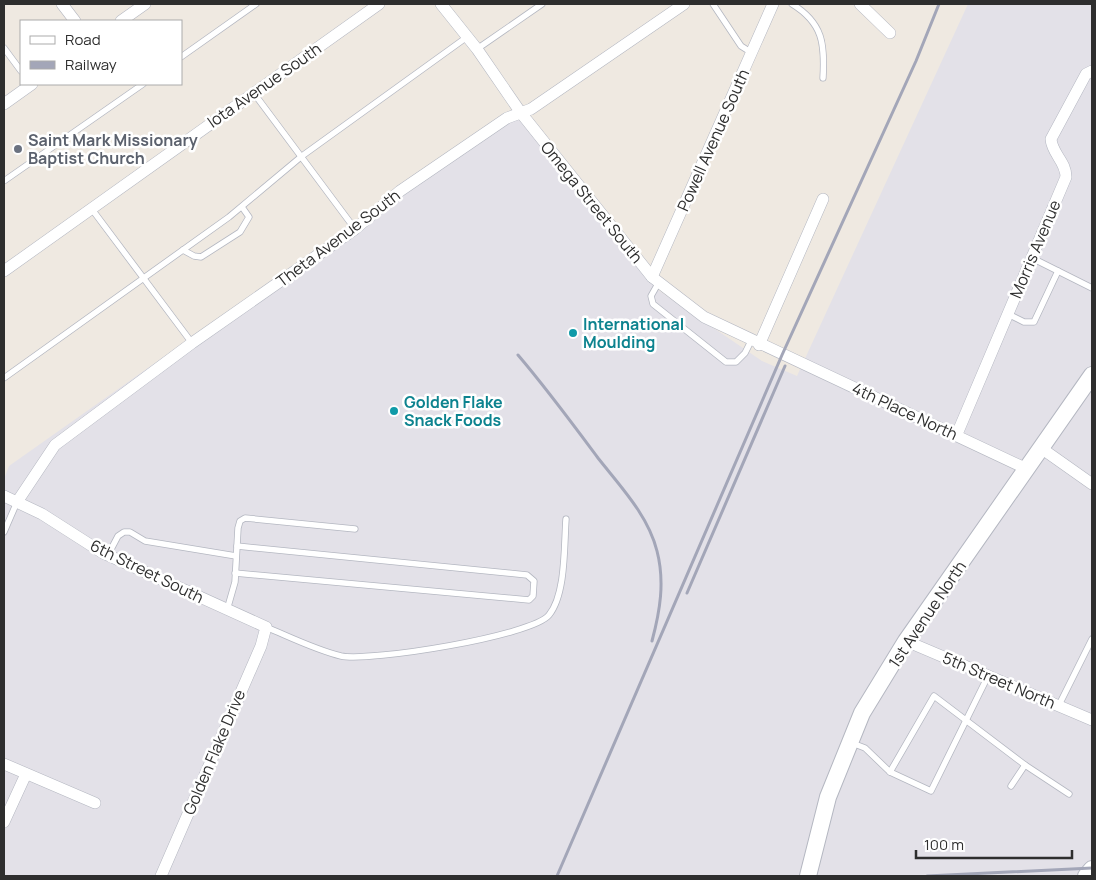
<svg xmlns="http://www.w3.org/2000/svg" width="1096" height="880" viewBox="0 0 1096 880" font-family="Manrope,sans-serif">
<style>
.industrial{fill:#e3e1e8}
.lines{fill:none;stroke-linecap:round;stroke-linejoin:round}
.lane-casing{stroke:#b4b7c1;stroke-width:7}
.street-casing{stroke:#b4b7c1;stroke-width:12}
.secondary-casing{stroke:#b4b7c1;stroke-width:18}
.lane{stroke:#fff;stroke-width:5.5}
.street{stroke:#fff;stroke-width:11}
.secondary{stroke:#fff;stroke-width:16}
.rail{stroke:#a3a6b8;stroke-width:3}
.worship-dot{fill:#6b7280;stroke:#fff;stroke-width:2}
.culture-dot{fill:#0f9aa8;stroke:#fff;stroke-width:2}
.labels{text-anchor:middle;stroke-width:5;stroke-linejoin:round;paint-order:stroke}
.street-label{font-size:16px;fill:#2e2e2e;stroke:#fff}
.worship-label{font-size:16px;font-weight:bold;fill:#5b616d;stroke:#fff;text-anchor:start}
.culture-label{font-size:16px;font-weight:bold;fill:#0d838f;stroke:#fff;text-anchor:start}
</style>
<rect width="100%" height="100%" fill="#efe9e1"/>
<!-- industrial -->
<path class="industrial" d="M 968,4 L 1092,4 L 1092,876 L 4,876 L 4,479 L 9,466 L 512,111 L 658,290 L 762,361 L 797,376 Z"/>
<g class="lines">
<defs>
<g id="lane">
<path d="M 713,4 L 741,46 L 752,53"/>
<path d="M 792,4 C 823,23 825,44 823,78"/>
<path d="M 4,48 L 21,71"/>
<path d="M 477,49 L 542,4"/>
<path d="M 181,57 L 256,4"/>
<path d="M 253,92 L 355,229"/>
<path d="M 4,181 L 143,84"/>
<path d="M 91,208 L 192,343"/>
<path d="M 183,250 L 194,256 L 201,257 L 240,232 L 249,217 L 242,207"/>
<path d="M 1032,258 L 1092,288"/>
<path d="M 659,282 L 651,296 L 653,304 L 726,362 L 736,362 L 745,353 L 751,341"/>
<path d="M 1008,314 L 1024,322 L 1034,322 L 1058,271"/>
<path d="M 4,378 L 229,217 L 302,156 L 467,37"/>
<path d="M 4,532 L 17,502"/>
<path d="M 108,555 L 118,536 L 124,532 L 130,532 L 145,541 L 236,556"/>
<path d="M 235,573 L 529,600 L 533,596 L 534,581 L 527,575 L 237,546"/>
<path d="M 227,610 L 235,582 L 238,528 L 240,521 L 245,518 L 355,529"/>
<path d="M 266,627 C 290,637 316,650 341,656 C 370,662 532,636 549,615 C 566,594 564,546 566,519"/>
<path d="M 1059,705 L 1092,639"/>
<path d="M 852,743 L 865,748 L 890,772 L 931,791 L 988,676"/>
<path d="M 890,772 L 934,696 L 1025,765 L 1069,794"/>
<path d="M 1011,786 L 1025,765"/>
</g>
<g id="street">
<path d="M 62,4 L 75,21"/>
<path d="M 441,4 L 477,49 L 521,113 L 652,277 L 704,317 L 1027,469"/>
<path d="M 860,4 L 890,33"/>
<path d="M 121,21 L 145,4"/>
<path d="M 4,104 L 32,84"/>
<path d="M 4,271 L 379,4"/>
<path d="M 652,277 L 773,4"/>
<path d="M 759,345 L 823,199"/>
<path d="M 957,434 L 1066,177 C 1066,161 1052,154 1051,139 L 1086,74 L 1092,71"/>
<path d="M 1041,448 L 1092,484"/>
<path d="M 4,496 L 42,514 L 103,553 L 266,627 L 261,646 L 161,876"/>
<path d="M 17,502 L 55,445 L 192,343 L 355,229 L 400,191 L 507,118 L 531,109 L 684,4"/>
<path d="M 906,641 L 1092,720"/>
<path d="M 4,764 L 95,803"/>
<path d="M 4,822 L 26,774"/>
</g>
<g id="secondary">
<path d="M 808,876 L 828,797 L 862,713 L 906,641 L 1092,375"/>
<path d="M 1086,876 L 1092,869"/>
</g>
</defs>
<!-- lane casing -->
<use href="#lane" class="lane-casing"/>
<!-- street casing -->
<use href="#street" class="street-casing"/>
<!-- secondary casing -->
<use href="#secondary" class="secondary-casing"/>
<!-- lane -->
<use href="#lane" class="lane"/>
<!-- street -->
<use href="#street" class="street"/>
<!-- secondary -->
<use href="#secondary" class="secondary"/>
<!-- rail -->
<g class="rail">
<path d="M 518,355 C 547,389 572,423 598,458 C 620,486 648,515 657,551 C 665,582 660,611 652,641"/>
<path d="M 687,593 L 785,366"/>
<path d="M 557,876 L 782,355 L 916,61 L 939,4"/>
<path d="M 927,876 L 1092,868"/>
</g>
</g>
<!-- markers -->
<circle class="worship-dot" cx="18" cy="149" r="5"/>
<g class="culture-dot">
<circle cx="573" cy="333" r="5"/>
<circle cx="394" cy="411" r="5"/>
</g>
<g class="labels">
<!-- street labels -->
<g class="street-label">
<text transform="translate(264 85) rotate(-35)" y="6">Iota Avenue South</text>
<text transform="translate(713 140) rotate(-66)" y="6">Powell Avenue South</text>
<text transform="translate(592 202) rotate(51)" y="6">Omega Street South</text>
<text transform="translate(338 238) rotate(-37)" y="6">Theta Avenue South</text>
<text transform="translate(1035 249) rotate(-67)" y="6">Morris Avenue</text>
<text transform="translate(905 411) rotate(25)" y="6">4th Place North</text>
<text transform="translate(147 571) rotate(26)" y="6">6th Street South</text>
<text transform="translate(927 614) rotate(-56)" y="6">1st Avenue North</text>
<text transform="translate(999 680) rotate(23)" y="6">5th Street North</text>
<text transform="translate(214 752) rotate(-67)" y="6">Golden Flake Drive</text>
</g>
<!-- worship labels -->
<g class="worship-label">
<text x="28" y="146">Saint Mark Missionary<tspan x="28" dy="18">Baptist Church</tspan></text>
</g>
<!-- culture labels -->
<g class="culture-label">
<text x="583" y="330">International<tspan x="583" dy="18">Moulding</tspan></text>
<text x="404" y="408">Golden Flake<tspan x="404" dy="18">Snack Foods</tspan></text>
</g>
</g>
<!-- border -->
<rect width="1096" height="880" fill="none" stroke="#2e2e2e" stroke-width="10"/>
<!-- legend -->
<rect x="20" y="20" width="162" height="65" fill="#ffffff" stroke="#ababab"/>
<rect x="30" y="36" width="25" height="8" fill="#ffffff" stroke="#ababab"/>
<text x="65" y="45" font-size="15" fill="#2e2e2e">Road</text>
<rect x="30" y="61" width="25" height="8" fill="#a3a6b8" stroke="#ababab"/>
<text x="65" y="70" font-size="15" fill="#2e2e2e">Railway</text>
<!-- scale -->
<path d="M916 850v8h156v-8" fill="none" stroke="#2e2e2e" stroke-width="2.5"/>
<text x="924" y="850" font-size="15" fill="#2e2e2e" stroke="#ffffff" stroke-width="4" paint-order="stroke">100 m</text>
</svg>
